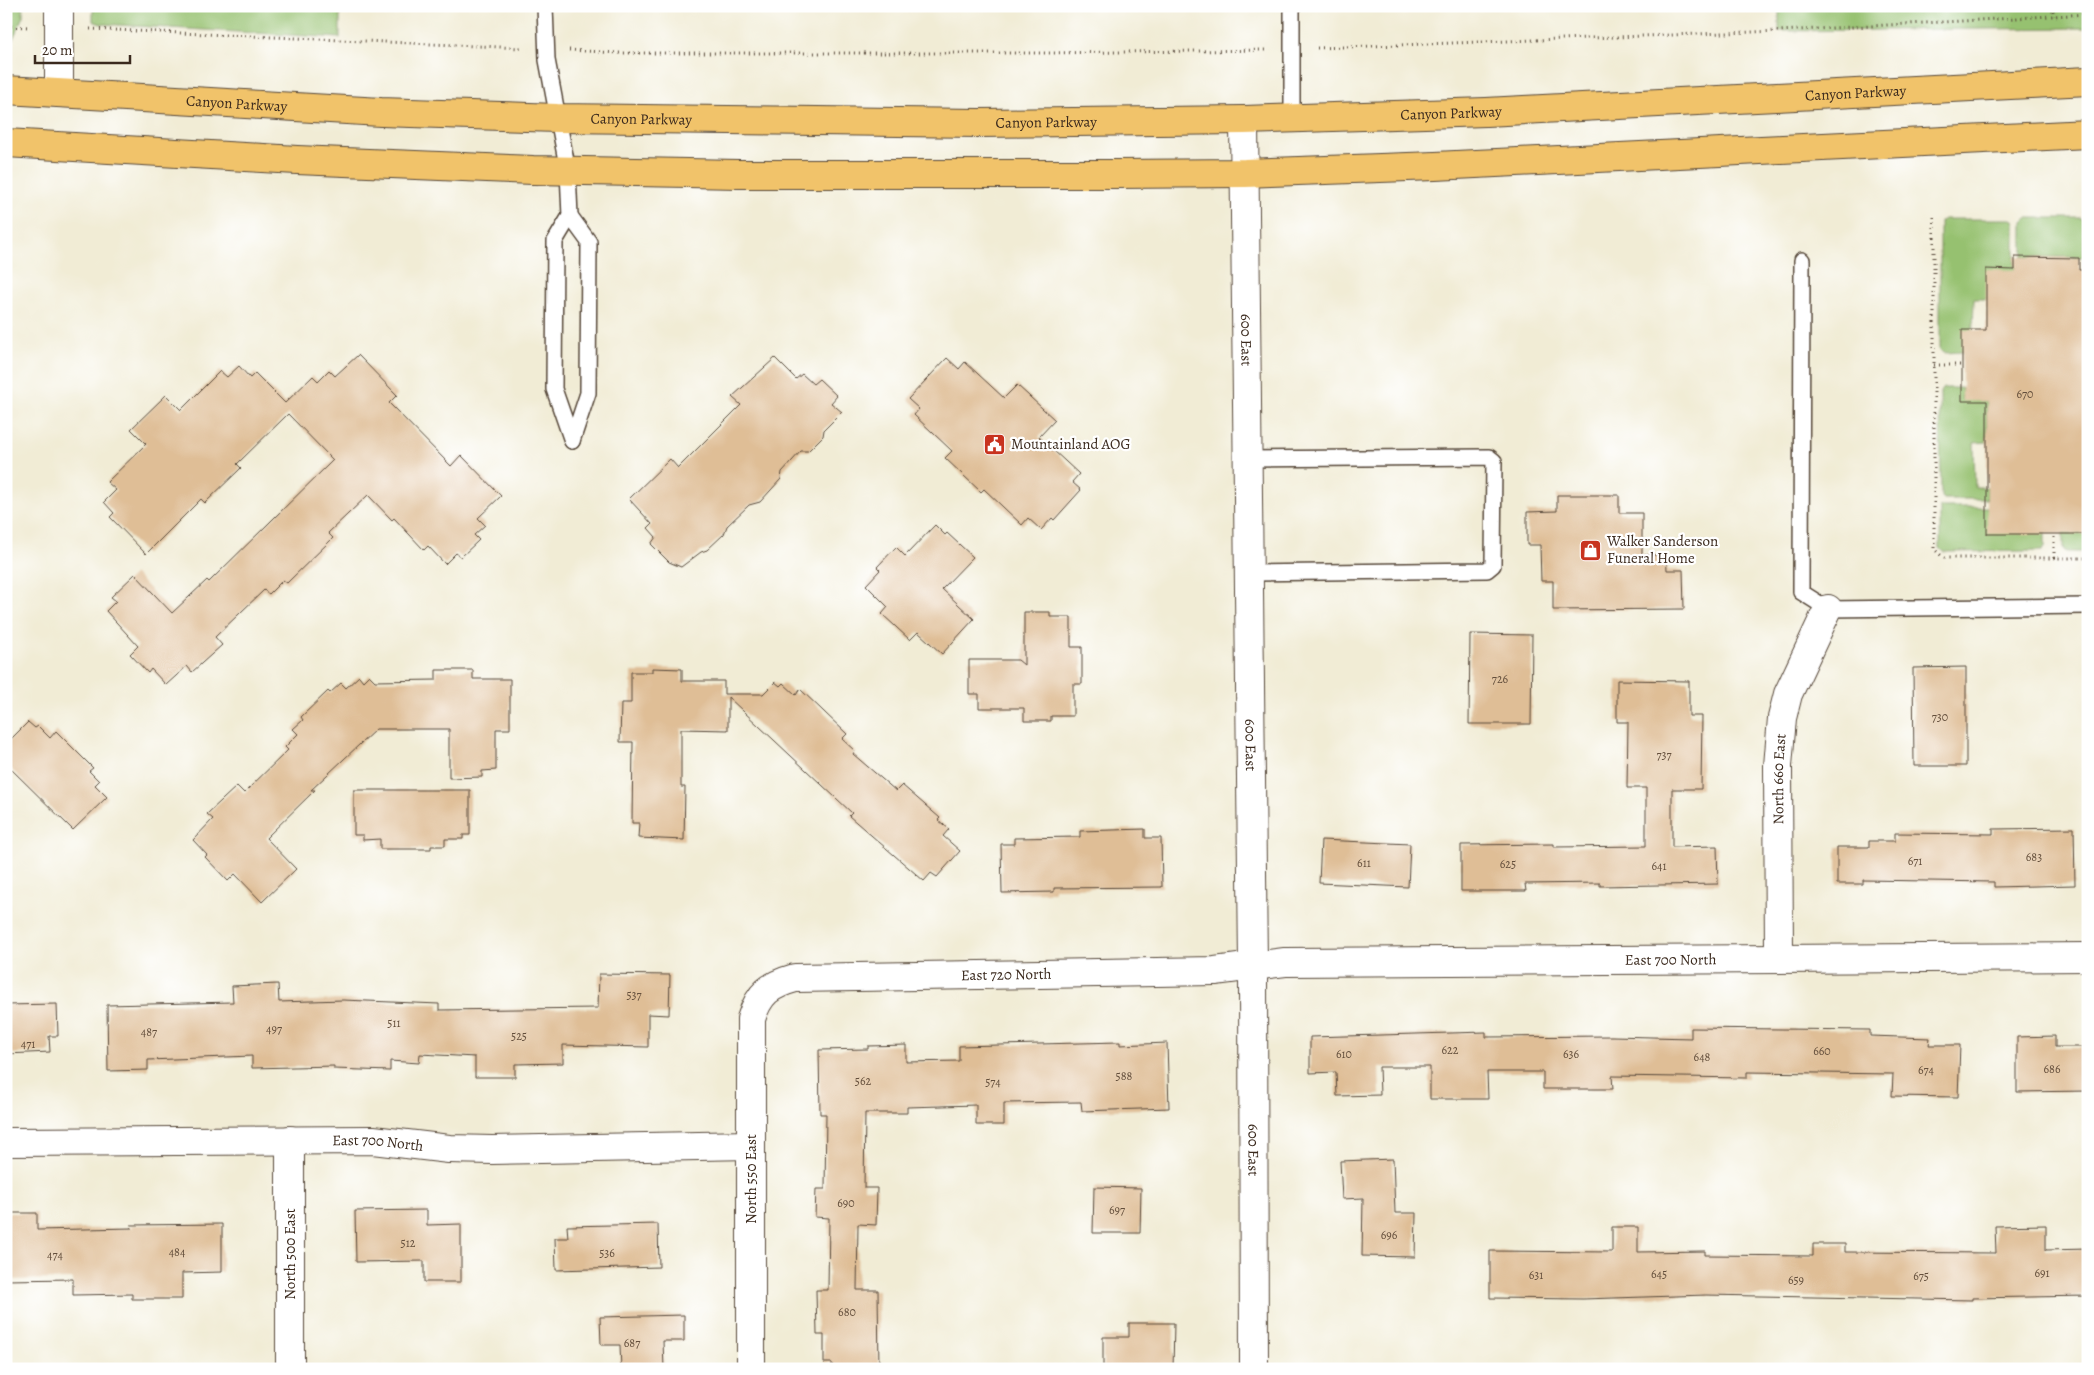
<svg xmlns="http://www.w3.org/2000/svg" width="2094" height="1375" viewBox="0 0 2094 1375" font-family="Alegreya,serif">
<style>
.green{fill:#96c16f;stroke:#687646}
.building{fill:#dfbe96}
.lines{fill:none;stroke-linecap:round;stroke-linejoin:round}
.lane-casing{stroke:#564739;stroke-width:18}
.street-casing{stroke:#564739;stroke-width:30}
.highway-casing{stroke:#564739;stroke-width:30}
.path{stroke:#564739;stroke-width:3;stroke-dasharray:1 4;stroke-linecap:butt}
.lane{stroke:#fff;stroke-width:15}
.street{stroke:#fff;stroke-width:28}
.highway{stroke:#f1c36a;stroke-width:28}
.labels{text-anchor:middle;stroke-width:4.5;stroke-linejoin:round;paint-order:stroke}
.number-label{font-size:12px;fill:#644f3c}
.street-label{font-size:15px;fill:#3b2a1e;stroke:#fff}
.poi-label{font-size:15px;fill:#3b2a1e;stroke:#fff;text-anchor:start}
</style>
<rect width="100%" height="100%" fill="#fff"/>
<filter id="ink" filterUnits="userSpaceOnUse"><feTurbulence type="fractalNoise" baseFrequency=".02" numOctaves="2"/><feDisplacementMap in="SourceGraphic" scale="10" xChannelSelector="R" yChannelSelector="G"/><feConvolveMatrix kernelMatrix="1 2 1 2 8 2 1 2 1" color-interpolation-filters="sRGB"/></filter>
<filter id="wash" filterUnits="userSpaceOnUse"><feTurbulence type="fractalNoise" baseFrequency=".0096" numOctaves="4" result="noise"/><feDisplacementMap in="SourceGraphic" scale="20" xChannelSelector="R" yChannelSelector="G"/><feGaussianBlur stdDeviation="1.12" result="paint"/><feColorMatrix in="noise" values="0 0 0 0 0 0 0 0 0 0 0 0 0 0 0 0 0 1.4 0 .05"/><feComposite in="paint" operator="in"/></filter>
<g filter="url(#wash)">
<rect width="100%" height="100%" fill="#f1ecd5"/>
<!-- green -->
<g class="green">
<path d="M 6,6 L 23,6 L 23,16 L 8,50 Z"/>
<path d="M 93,6 L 340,6 L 340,38 L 101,24 L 93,21 Z"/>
<path d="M 1779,6 L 2088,6 L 2088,28 L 1779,31 Z"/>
<path d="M 2027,218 L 2081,218 L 2085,222 L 2084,257 L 2023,257 L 2023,222 Z"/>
<path d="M 1944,219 L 2012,219 L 2015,221 L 2015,270 L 1986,299 L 1974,299 L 1973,330 L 1962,352 L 1943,353 L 1940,350 L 1940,222 Z"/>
<path d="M 1943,388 L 1962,388 L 1962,400 L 1987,401 L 1987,442 L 1974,443 L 1975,487 L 1987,487 L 1987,499 L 1943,499 L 1941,497 L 1940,392 Z"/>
<path d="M 1940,507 L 1987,507 L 2045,534 L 2045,548 L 2042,551 L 1944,552 L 1940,548 Z"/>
<path d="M 2063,534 L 2088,534 L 2088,552 L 2066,552 L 2063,549 Z"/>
</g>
<g id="blocks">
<!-- building -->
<g class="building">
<path d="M 2015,257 L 2079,258 L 2079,270 L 2088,270 L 2088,534 L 1987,534 L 1987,401 L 1962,401 L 1962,330 L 1986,330 L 1986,269 L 2015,270 Z"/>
<path d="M 358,355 L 397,395 L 389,403 L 451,466 L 461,455 L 501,496 L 478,518 L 485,525 L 474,535 L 479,540 L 461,557 L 456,553 L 445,564 L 428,546 L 424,550 L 394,518 L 392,520 L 368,495 L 328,533 L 333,538 L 287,583 L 283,580 L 269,594 L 264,590 L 215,637 L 222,645 L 192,672 L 187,666 L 166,685 L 151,669 L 148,673 L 130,654 L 138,646 L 106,611 L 116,601 L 111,597 L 135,574 L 172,613 L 207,580 L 209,582 L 333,460 L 288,414 L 237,464 L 241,468 L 205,503 L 201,499 L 146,554 L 110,517 L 114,513 L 104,502 L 116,490 L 107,482 L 146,444 L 131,429 L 166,395 L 181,410 L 220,371 L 227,377 L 239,366 L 250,378 L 255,373 L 285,403 L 313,376 L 318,381 L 329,370 L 335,376 Z"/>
<path d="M 775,358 L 796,379 L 802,374 L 813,384 L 819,379 L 837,396 L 831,403 L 842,412 L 824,430 L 823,436 L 808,451 L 801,451 L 782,472 L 781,479 L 760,502 L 749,505 L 727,526 L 724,534 L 707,550 L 701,552 L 681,567 L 669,562 L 651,544 L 656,537 L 648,528 L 652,524 L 629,499 L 670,459 L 678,468 L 741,405 L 732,397 Z"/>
<path d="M 947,358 L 959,369 L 965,362 L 1004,398 L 1017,385 L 1055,420 L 1039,437 L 1079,474 L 1072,482 L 1081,490 L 1054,520 L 1052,518 L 1041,530 L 1028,518 L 1022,525 L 984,489 L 981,492 L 945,458 L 952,451 L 914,415 L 919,409 L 908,399 Z"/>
<path d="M 1557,495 L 1619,495 L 1619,513 L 1642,513 L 1642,555 L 1666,555 L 1667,570 L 1683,570 L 1684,609 L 1553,610 L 1553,581 L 1541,581 L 1540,545 L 1527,545 L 1527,512 L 1557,511 Z"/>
<path d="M 935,525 L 945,535 L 947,533 L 973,557 L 942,589 L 974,619 L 942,654 L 918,632 L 910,640 L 882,614 L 888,607 L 866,585 L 880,570 L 877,567 L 896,547 L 905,556 Z"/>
<path d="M 1024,612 L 1050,612 L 1050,617 L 1071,617 L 1071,647 L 1082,647 L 1082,684 L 1073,684 L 1073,716 L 1051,716 L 1051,721 L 1024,721 L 1024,708 L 979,708 L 979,694 L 969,694 L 969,660 L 1018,660 L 1024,665 Z"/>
<path d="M 1470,634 L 1532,635 L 1531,724 L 1469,724 Z"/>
<path d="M 1966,667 L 1966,766 L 1914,766 L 1913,668 Z"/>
<path d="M 652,668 L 682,669 L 682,681 L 724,681 L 724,694 L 763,694 L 775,682 L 780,686 L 783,683 L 796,695 L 800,689 L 847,734 L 842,739 L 855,751 L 853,754 L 896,791 L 902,785 L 940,818 L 938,820 L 949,829 L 943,836 L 960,851 L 937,877 L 931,873 L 924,881 L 849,816 L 852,813 L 728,697 L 728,730 L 681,729 L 681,787 L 685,787 L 684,840 L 638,838 L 639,823 L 632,823 L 633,742 L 620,742 L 621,703 L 631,703 L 631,672 L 652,672 Z"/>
<path d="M 436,670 L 473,670 L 473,679 L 510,679 L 510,729 L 496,729 L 496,770 L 482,771 L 482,777 L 449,778 L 449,729 L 376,729 L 311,790 L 315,790 L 266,838 L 296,869 L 262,902 L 235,874 L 228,881 L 205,857 L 207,855 L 193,840 L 213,819 L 207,814 L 237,786 L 244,793 L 288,750 L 285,747 L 298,734 L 293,729 L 303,720 L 301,717 L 328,691 L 330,693 L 341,683 L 346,688 L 359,676 L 363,681 L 369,675 L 375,681 L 436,680 Z"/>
<path d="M 1617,680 L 1689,681 L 1689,716 L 1702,716 L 1701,789 L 1672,789 L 1672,847 L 1717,846 L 1718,884 L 1600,886 L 1600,883 L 1525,884 L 1526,891 L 1461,891 L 1461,845 L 1554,844 L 1554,847 L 1646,846 L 1646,788 L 1627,788 L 1628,722 L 1617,722 Z"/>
<path d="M 28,722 L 35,728 L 38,726 L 50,738 L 56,731 L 93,768 L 89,771 L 99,781 L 95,785 L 107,797 L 73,830 L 6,764 L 6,744 Z"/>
<path d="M 354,790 L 470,790 L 470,835 L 463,835 L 463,839 L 445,839 L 445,846 L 431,846 L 431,849 L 380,849 L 380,839 L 363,840 L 363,835 L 354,835 Z"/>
<path d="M 2074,828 L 2075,885 L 1994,887 L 1994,882 L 1863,880 L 1863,884 L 1837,884 L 1837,847 L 1869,847 L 1869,841 L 1895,841 L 1895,833 L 1993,834 L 1993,829 Z"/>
<path d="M 1145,829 L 1145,838 L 1161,838 L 1162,887 L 1054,888 L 1054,892 L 1002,893 L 1001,844 L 1014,844 L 1014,838 L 1080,837 L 1080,831 Z"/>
<path d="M 1321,840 L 1410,844 L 1408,887 L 1319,883 Z"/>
<path d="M 599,974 L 670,975 L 669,1015 L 648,1014 L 648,1047 L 563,1045 L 563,1063 L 515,1064 L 515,1077 L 475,1077 L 475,1057 L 420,1054 L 419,1063 L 390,1061 L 390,1071 L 334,1069 L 334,1066 L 252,1068 L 252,1056 L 148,1060 L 148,1070 L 108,1071 L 107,1005 L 233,1002 L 232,986 L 278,984 L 279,1002 L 343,1000 L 439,1004 L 439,1010 L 598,1008 Z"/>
<path d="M 57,1004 L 58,1036 L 49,1036 L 50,1052 L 6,1054 L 6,1005 Z"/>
<path d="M 1691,1028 L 1870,1030 L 1870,1036 L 1930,1038 L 1929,1045 L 1960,1045 L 1958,1097 L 1892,1096 L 1893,1074 L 1747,1072 L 1747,1078 L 1612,1076 L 1613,1089 L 1543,1089 L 1543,1072 L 1487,1072 L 1488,1099 L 1430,1099 L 1430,1067 L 1379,1067 L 1380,1095 L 1337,1096 L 1336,1072 L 1310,1073 L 1310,1037 L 1486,1032 L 1486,1037 L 1612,1036 L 1691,1038 Z"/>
<path d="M 2055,1036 L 2055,1047 L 2088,1047 L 2088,1091 L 2017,1092 L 2017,1037 Z"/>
<path d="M 1120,1042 L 1120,1045 L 1167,1043 L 1169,1108 L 1082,1111 L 1081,1102 L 1004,1103 L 1004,1125 L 976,1125 L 976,1105 L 907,1107 L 907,1113 L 865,1113 L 864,1188 L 877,1188 L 876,1225 L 858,1224 L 857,1290 L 878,1290 L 879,1369 L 832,1369 L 832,1363 L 824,1363 L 824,1335 L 817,1335 L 816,1290 L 828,1290 L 829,1218 L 815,1217 L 816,1189 L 825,1189 L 826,1114 L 820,1114 L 819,1050 L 868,1049 L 868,1046 L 906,1045 L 906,1062 L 959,1061 L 959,1046 Z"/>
<path d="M 1393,1159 L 1395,1213 L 1416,1213 L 1415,1257 L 1362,1256 L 1363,1198 L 1342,1199 L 1340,1161 Z"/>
<path d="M 1094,1187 L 1141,1188 L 1140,1233 L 1093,1233 Z"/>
<path d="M 427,1210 L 427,1225 L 461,1224 L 461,1282 L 424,1282 L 424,1261 L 356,1262 L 355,1211 Z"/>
<path d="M 6,1213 L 37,1213 L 37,1230 L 132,1228 L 131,1225 L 222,1224 L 222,1272 L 182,1273 L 182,1299 L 132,1299 L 132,1294 L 73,1295 L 73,1279 L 6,1280 Z"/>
<path d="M 658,1224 L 659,1267 L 556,1270 L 555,1238 L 568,1238 L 567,1226 Z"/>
<path d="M 2046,1225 L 2046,1250 L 2088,1249 L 2088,1296 L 1972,1298 L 1972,1300 L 1706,1295 L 1583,1299 L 1490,1298 L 1490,1251 L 1612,1252 L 1612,1227 L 1638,1227 L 1638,1252 L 1705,1251 L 1705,1255 L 1813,1256 L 1813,1244 L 1845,1244 L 1845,1252 L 1996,1253 L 1995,1226 Z"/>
<path d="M 684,1315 L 684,1341 L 663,1341 L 664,1369 L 621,1369 L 620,1345 L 601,1345 L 600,1317 Z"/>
<path d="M 1129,1323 L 1174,1323 L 1173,1369 L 1103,1369 L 1103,1337 L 1129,1337 Z"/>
</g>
</g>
</g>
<g filter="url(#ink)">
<use href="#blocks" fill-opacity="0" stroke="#564739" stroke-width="1"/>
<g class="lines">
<defs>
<g id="lane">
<path d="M 545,6 L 547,60 L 568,171 L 570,216 L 555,241 L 554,389 L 572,441"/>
<path d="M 1292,6 L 1292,119"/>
<path d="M 570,216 L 589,242 L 588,393 L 572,441"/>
<path d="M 1802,260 L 1801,592 L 1828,609 L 2088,606"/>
<path d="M 1248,459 L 1489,457 L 1494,461 L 1493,565 L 1487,570 L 1249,573"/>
</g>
<g id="street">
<path d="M 59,93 L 59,6"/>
<path id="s1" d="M 1244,120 L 1253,966 L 1254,1369"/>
<path id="s2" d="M 1779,959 L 1778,766 L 1782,718 L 1788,694 L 1828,609"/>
<path d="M 290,1140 L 290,1369"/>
<path id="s3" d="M 6,1142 L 373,1140 L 449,1149 L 492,1150 L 751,1145"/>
<path id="s4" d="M 751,1369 L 751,1019 C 759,993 770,985 795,978 L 1215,971 L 1285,962 L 2088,957"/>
</g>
<g id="highway">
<path id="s5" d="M 6,90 L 381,112 L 557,118 L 979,123 L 1244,120 L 1486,112 L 2088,81"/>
<path d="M 6,143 L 297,160 L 533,170 L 739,174 L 1115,174 L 1245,173 L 1435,166 L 2088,134"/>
</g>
</defs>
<!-- lane casing -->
<use href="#lane" class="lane-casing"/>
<!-- street casing -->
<use href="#street" class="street-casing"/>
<!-- highway casing -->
<use href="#highway" class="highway-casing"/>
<!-- path -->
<g class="path">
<path d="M 2052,6 L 2054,16"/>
<path d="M 6,26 L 29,27"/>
<path d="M 90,29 L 523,48"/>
<path d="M 1317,48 L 1779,31 L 2088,14"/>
<path d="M 569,50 L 617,53 L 1047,53 L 1268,50"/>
<path d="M 1934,217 L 1934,549 L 1944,558 L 2088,558"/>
<path d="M 1934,365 L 1962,365"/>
<path d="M 2054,558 L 2054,534"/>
</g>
<!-- lane -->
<use href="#lane" class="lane"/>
<!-- street -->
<use href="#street" class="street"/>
<!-- highway -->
<use href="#highway" class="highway"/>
</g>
</g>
<!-- icons -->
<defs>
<symbol id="civic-square" viewBox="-11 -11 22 22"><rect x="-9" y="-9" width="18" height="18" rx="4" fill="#c8321e" stroke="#fff"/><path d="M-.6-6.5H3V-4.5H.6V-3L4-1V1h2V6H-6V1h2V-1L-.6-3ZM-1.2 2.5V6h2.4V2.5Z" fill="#fff"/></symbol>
<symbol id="shop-square" viewBox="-11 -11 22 22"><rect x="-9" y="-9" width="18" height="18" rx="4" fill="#c8321e" stroke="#fff"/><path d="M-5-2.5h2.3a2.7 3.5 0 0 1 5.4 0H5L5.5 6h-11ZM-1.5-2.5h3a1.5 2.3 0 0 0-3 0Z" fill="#fff"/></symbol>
</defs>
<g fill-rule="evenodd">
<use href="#civic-square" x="982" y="432" width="25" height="25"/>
<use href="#shop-square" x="1578" y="538" width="25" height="25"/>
</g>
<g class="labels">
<!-- number labels -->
<g class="number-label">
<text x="2025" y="398">670</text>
<text x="1500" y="683">726</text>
<text x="1940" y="721">730</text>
<text x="1664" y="759">737</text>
<text x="2034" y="861">683</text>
<text x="1915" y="865">671</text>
<text x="1364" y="867">611</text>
<text x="1508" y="868">625</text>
<text x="1659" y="870">641</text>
<text x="634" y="999">537</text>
<text x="394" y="1027">511</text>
<text x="274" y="1033">497</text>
<text x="149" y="1036">487</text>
<text x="519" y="1040">525</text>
<text x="28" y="1048">471</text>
<text x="1450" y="1054">622</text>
<text x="1822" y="1055">660</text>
<text x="1344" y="1058">610</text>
<text x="1571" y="1058">636</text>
<text x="1702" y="1061">648</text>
<text x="2052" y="1073">686</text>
<text x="1926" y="1074">674</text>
<text x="1124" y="1080">588</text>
<text x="863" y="1085">562</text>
<text x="993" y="1086">574</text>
<text x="846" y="1207">690</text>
<text x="1117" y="1214">697</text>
<text x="1389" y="1239">696</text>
<text x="408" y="1247">512</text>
<text x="177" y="1256">484</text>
<text x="607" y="1257">536</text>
<text x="55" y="1259">474</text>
<text x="2042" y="1277">691</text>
<text x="1659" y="1278">645</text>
<text x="1536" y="1279">631</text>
<text x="1921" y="1280">675</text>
<text x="1796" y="1284">659</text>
<text x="847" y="1316">680</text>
<text x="632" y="1347">687</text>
</g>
<!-- street labels -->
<g class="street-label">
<text dy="5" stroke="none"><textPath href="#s5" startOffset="1851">Canyon Parkway</textPath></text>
<text dy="5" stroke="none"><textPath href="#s5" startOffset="231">Canyon Parkway</textPath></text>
<text dy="5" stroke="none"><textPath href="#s5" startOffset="1446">Canyon Parkway</textPath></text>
<text dy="5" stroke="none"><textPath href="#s5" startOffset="636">Canyon Parkway</textPath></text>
<text dy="5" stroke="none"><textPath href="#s5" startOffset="1041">Canyon Parkway</textPath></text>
<text dy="5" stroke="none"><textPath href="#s1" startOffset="220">600 East</textPath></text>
<text dy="5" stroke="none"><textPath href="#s1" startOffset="625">600 East</textPath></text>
<text dy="5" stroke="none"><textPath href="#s2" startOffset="180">North 660 East</textPath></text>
<text dy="5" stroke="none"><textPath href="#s4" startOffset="1290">East 700 North</textPath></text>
<text dy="5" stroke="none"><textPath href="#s4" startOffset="625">East 720 North</textPath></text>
<text dy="5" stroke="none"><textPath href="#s3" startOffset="372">East 700 North</textPath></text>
<text dy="5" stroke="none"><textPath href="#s1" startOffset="1030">600 East</textPath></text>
<text transform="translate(751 1179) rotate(-90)" y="5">North 550 East</text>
<text transform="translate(290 1254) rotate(-90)" y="5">North 500 East</text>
</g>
<!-- poi labels -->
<g class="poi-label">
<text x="1011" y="449">Mountainland AOG</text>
<text x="1607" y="546">Walker Sanderson<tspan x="1607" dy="17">Funeral Home</tspan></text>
</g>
</g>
<!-- margin -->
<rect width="2094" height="1375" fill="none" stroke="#fff" stroke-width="25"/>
<!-- scale -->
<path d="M35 55v8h95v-8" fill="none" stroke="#3b2a1e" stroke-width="2.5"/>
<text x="42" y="55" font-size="15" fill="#3b2a1e" stroke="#ffffff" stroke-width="4" paint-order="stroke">20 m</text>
</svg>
